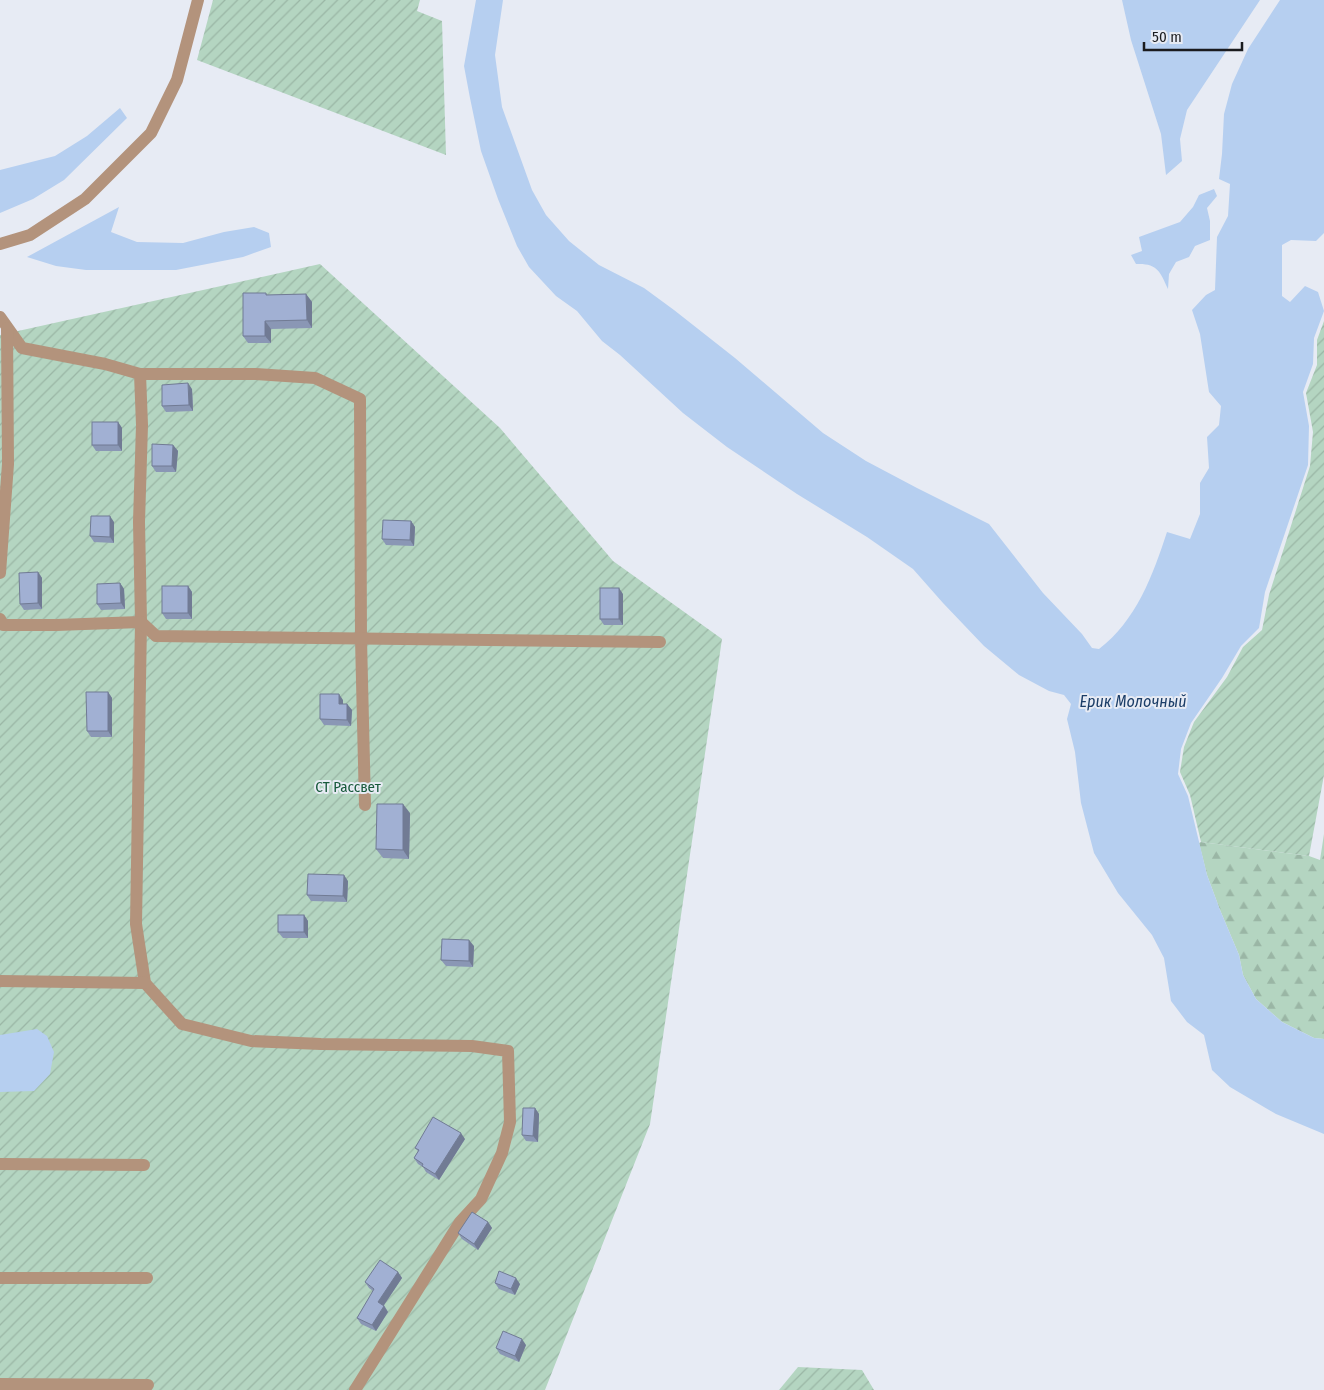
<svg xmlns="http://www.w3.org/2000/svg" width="1324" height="1390" viewBox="0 0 1324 1390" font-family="'Fira Sans Condensed',sans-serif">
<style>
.forest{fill:url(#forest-firs)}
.garden{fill:url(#garden-furrows)}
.water{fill:#b6cff0}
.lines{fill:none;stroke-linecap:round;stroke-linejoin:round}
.minor{stroke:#b3937c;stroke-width:12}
.wall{fill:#8a97b5}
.shaded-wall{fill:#717b94}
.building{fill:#a1b0d3;stroke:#717b94}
.labels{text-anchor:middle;stroke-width:4;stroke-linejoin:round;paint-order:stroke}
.park-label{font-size:15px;fill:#195a3c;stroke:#e7ebf4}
.water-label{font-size:16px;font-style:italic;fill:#1c3e68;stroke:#e7ebf4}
</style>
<defs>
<pattern id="forest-firs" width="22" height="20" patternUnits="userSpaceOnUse" patternTransform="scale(1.25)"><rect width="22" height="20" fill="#b4d5c1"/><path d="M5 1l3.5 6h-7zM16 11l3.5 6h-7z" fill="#9ab6a5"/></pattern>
<pattern id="garden-furrows" width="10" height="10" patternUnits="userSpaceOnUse" patternTransform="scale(1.25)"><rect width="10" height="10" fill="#b4d5c1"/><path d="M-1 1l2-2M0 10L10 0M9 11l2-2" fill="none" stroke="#9ab6a5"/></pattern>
</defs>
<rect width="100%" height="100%" fill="#e7ebf4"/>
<!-- forest -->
<path class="forest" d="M 1324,834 L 1324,1039 L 1314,1038 L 1282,1022 L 1256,999 L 1243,975 L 1239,955 L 1220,910 L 1207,875 L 1199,843 L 1201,842 L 1309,856 L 1320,860 Z"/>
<!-- garden -->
<g class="garden">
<path d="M 213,0 L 420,0 L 417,11 L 442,21 L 446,155 L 197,60 Z"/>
<path d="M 320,264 L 500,428 L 613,561 L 722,639 L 650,1124 L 545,1390 L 0,1390 L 0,335 Z"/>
<path d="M 1324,321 L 1324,775 L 1309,856 L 1201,842 L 1190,795 L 1180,772 L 1184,747 L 1194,722 L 1227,677 L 1243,647 L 1262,630 L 1269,595 L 1310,466 L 1313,432 L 1306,393 L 1317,365 L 1317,340 Z"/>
<path d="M 798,1367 L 862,1370 L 874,1390 L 779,1390 Z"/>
</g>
<!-- water -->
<g class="water">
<path d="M 476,0 L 503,0 L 495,55 L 502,107 L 532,190 L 546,215 L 569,241 L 599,265 L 644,288 L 674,310 L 735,358 L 823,433 L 866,461 L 917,488 L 989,524 L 1043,593 L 1082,634 L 1092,648 L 1099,649 C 1136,621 1153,575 1167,532 L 1190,539 L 1200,514 L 1200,483 L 1209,468 L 1207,437 L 1219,425 L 1221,406 L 1209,392 L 1200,334 L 1192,310 L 1206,295 L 1215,290 L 1217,237 L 1228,216 L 1230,184 L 1219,179 L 1222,154 L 1224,114 L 1232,84 L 1248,49 L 1280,0 L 1324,0 L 1324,233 L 1316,241 L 1291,240 L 1282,245 L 1282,296 L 1290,302 L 1305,286 L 1318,292 L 1324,311 L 1314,338 L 1313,364 L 1303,392 L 1309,426 L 1308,465 L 1265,592 L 1259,628 L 1241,646 L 1222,678 L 1191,723 L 1181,749 L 1178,774 L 1188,796 L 1207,875 L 1220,910 L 1239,955 L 1243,975 L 1256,999 L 1282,1022 L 1314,1038 L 1324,1039 L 1324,1134 L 1276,1114 L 1230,1087 L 1212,1070 L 1204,1035 L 1187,1022 L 1171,1001 L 1164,958 L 1152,935 L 1118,893 L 1094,853 L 1081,803 L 1075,752 L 1067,719 L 1071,704 L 1064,695 L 1049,691 L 1019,675 L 984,646 L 943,603 L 913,569 L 867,537 L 797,494 L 727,447 L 683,413 L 620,355 L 602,341 L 577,311 L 556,296 L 529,267 L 517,246 L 498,199 L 481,151 L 470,98 L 464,66 Z"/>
<path d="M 1122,0 L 1260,0 L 1187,110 L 1180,139 L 1182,161 L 1166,175 L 1161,134 L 1131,40 Z"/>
<path d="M 120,108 L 127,118 L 64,180 L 33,199 L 0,213 L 0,170 L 55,156 L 87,136 Z"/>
<path d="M 1214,189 L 1217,196 L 1207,208 L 1210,221 L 1210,240 L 1195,246 L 1189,257 L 1176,262 L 1169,274 L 1168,289 C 1160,271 1157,263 1136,264 L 1131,255 L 1142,251 L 1139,237 L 1180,222 L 1193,207 L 1199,195 Z"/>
<path d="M 119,207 L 111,232 L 137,242 L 183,243 L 224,232 L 254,227 L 269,233 L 271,247 L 243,257 L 176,270 L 86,270 L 56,266 L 27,257 Z"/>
<path d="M 37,1029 L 47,1036 L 54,1052 L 50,1074 L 34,1091 L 0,1092 L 0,1035 Z"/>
</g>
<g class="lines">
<!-- minor -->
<g class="minor">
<path d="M 0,244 L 30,235 L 85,199 L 151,133 L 177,80 L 198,0"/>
<path d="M 0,317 L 22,348 L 105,364 L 140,374 L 142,425 L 139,522 L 141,622 L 136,924 L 145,983 L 182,1024 L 251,1041 L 321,1044 L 472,1046 L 508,1051 L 510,1122 L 502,1153 L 481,1199 L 460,1222 L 355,1390"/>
<path d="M 140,374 L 256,374 L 315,378 L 360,399 L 361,639 L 365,805"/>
<path d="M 0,573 L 8,464 L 7,328"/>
<path d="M 0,619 L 3,625 L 56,625 L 141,622 L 156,636 L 660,642"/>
<path d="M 0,981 L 145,983"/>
<path d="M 0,1164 L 144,1165"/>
<path d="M 0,1278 L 147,1278"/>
<path d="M 0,1384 L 148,1385"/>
</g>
</g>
<!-- wall -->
<g class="wall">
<path d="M 266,293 L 267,295 L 306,294 L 312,302 L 312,328 L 271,329 L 271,343 L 248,343 L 243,336 Z"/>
<path d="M 192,389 L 193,411 L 166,412 L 162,406 Z"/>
<path d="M 118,422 L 122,428 L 122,451 L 96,451 L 92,445 Z"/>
<path d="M 173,445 L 178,451 L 176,472 L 156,472 L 152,466 Z"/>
<path d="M 411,521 L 415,527 L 414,546 L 386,545 L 382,539 Z"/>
<path d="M 114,522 L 114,543 L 94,542 L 90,536 Z"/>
<path d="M 38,572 L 42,578 L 42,609 L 24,610 L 20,604 Z"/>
<path d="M 120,583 L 124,589 L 125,609 L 101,610 L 97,604 Z"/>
<path d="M 188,586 L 192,592 L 192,619 L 166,619 L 162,613 Z"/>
<path d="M 623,594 L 623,625 L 604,625 L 600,619 Z"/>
<path d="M 108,692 L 112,698 L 112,737 L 91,737 L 87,731 Z"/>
<path d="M 343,700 L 343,704 L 347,704 L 352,710 L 351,726 L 324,725 L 320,719 Z"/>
<path d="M 410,813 L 409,859 L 383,858 L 376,849 Z"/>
<path d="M 348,881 L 347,902 L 311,901 L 307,895 Z"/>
<path d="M 304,915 L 308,921 L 308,938 L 283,938 L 278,932 Z"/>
<path d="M 474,946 L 473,967 L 446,966 L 441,960 Z"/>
<path d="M 535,1108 L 539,1114 L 538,1142 L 526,1141 L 522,1135 Z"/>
<path d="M 465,1139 L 439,1180 L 426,1172 L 423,1167 L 418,1164 L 414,1158 L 418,1151 L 415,1148 Z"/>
<path d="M 488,1222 L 492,1228 L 478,1250 L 462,1239 L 458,1233 Z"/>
<path d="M 398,1272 L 402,1278 L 384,1305 L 388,1312 L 376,1331 L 361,1324 L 357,1318 L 373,1291 L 369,1288 L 365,1282 Z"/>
<path d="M 495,1283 L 520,1284 L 515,1295 L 499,1289 Z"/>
<path d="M 526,1345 L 519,1362 L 500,1354 L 496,1348 Z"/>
</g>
<!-- shaded-wall -->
<g class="shaded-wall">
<path d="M 306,294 L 312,302 L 312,328 L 307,320 Z"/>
<path d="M 265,321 L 271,329 L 271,343 L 265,336 Z"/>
<path d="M 188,383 L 192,389 L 193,411 L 189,405 Z"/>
<path d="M 118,422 L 122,428 L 122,451 L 118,445 Z"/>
<path d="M 173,445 L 178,451 L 176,472 L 172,466 Z"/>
<path d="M 110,516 L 114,522 L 114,543 L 110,537 Z"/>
<path d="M 411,521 L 415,527 L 414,546 L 410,540 Z"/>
<path d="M 38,572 L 42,578 L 42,609 L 38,603 Z"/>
<path d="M 120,583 L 124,589 L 125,609 L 121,603 Z"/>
<path d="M 188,586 L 192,592 L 192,619 L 188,613 Z"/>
<path d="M 619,588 L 623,594 L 623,625 L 619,619 Z"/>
<path d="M 108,692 L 112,698 L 112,737 L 108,731 Z"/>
<path d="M 339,694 L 343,700 L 343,710 L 339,704 Z"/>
<path d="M 347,704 L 352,710 L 351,726 L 347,720 Z"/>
<path d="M 403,804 L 410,813 L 409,859 L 403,850 Z"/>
<path d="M 344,875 L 348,881 L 347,902 L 343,896 Z"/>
<path d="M 304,915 L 308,921 L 308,938 L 304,932 Z"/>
<path d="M 469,940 L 474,946 L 473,967 L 469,961 Z"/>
<path d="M 535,1108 L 539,1114 L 538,1142 L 533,1136 Z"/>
<path d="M 461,1133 L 465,1139 L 439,1180 L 435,1174 Z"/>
<path d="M 488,1222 L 492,1228 L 478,1250 L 474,1244 Z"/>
<path d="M 398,1272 L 402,1278 L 382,1308 L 378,1302 Z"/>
<path d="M 516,1278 L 520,1284 L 515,1295 L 511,1289 Z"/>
<path d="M 384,1306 L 388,1312 L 376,1331 L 372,1325 Z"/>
<path d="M 522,1339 L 526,1345 L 519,1362 L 515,1356 Z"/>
</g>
<!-- building -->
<g class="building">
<path d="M 243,293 L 266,293 L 266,295 L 306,294 L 307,320 L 265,321 L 265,336 L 243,336 Z"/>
<path d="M 188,383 L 189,405 L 162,406 L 162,385 Z"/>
<rect x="92" y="422" width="26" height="23"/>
<path d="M 152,444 L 173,445 L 172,466 L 152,466 Z"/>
<path d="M 91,516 L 110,516 L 110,537 L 90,536 Z"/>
<path d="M 383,520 L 411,521 L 410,540 L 382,539 Z"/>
<path d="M 38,572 L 38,603 L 20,604 L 19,573 Z"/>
<path d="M 120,583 L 121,603 L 97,604 L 97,584 Z"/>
<rect x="162" y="586" width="26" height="27"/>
<rect x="600" y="588" width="19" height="31"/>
<path d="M 86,692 L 108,692 L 108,731 L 87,731 Z"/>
<path d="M 320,694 L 339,694 L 339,704 L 347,704 L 347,720 L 320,719 Z"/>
<path d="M 377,804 L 403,804 L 403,850 L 376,849 Z"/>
<path d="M 308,874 L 344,875 L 343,896 L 307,895 Z"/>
<rect x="278" y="915" width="26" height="17"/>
<path d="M 442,939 L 469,940 L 469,961 L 441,960 Z"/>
<path d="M 523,1108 L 535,1108 L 533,1136 L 522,1135 Z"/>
<path d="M 433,1117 L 461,1133 L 435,1174 L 422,1166 L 423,1164 L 414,1158 L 419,1150 L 415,1148 Z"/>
<path d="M 472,1212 L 488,1222 L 474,1244 L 458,1233 Z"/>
<path d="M 380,1260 L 398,1272 L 378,1302 L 384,1306 L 372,1325 L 357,1318 L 374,1289 L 365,1282 Z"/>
<path d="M 499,1271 L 516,1278 L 511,1289 L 495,1283 Z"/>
<path d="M 503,1331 L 522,1339 L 515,1356 L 496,1348 Z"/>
</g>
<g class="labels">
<!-- park labels -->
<g class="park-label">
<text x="348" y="792">СТ Рассвет</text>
</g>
<!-- water labels -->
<g class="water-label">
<text x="1133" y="707">Ерик Молочный</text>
</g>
</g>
<!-- scale -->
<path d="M1144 42v8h98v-8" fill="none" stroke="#1a1b1e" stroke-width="2.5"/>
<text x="1152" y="42" font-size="15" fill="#1a1b1e" stroke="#e7ebf4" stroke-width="4" paint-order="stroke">50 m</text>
</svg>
